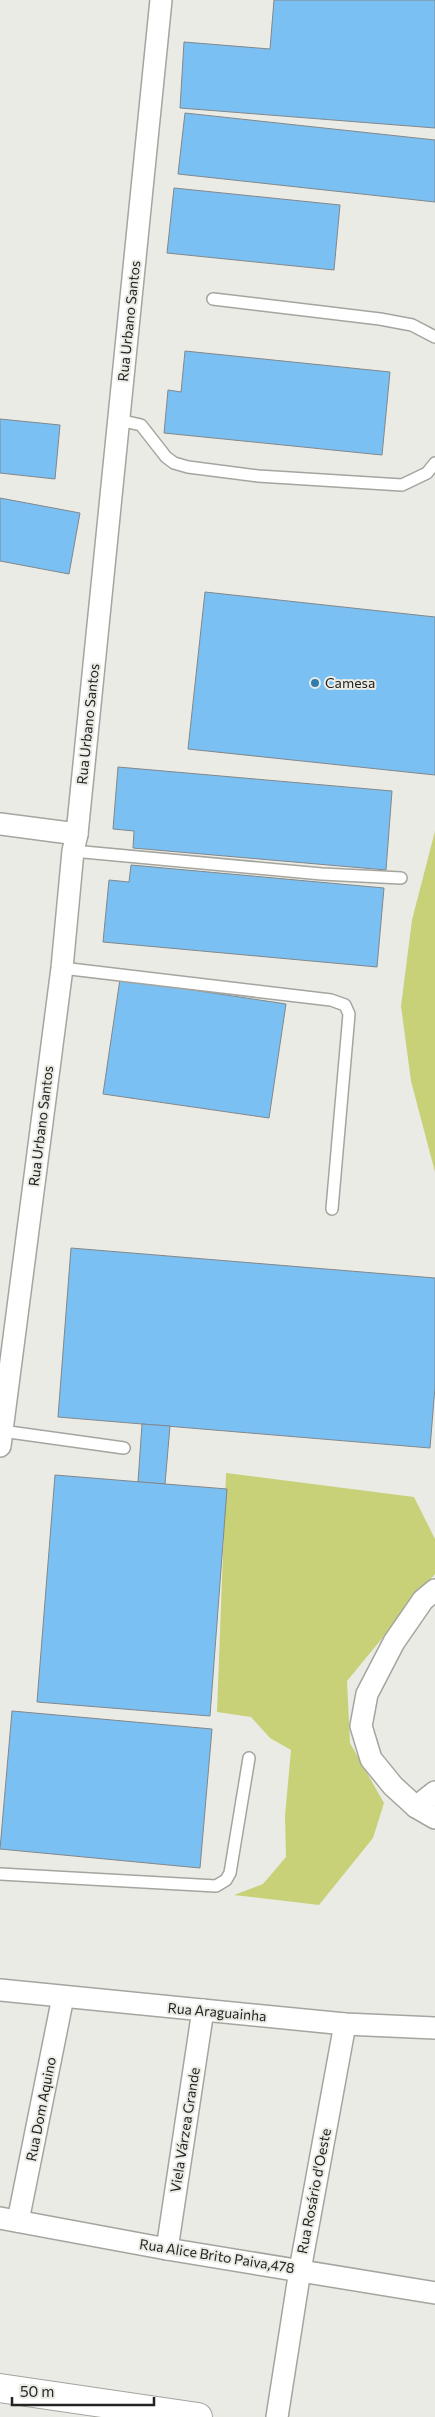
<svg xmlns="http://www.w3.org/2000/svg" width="435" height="2417" viewBox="0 0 435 2417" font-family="Commissioner,sans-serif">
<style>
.green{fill:#c8d178}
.building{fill:#7bc0f2;stroke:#82878a}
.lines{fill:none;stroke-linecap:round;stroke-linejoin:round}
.lane-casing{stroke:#a4a59f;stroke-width:14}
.street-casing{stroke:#a4a59f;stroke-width:24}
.secondary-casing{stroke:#a4a59f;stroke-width:30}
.lane{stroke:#fff;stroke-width:11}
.street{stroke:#fff;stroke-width:21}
.secondary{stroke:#fff;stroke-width:28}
.poi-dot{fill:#2f7caf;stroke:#eaebe5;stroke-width:2}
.labels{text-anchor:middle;stroke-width:4;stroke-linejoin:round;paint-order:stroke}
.street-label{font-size:14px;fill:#232321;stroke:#eaebe5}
.poi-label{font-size:14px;fill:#232321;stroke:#eaebe5;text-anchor:start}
</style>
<rect width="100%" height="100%" fill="#eaebe5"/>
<!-- green -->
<g class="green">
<path d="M 435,831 L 435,1172 L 411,1081 L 401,1006 L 412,920 Z"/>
<path d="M 226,1473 L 414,1497 L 435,1539 L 435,1574 L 347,1681 L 350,1743 L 384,1803 L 373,1838 L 319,1905 L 234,1895 L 263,1884 L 286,1857 L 285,1816 L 291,1750 L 270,1738 L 251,1717 L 217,1712 Z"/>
</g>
<!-- building -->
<g class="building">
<path d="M 274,0 L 435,0 L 435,128 L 180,108 L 184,42 L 270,49 Z"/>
<path d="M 185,113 L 435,140 L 435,202 L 178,174 Z"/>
<path d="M 174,188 L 340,205 L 334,270 L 167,253 Z"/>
<path d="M 185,351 L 390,372 L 382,455 L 164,433 L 168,390 L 181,392 Z"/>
<path d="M 0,419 L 60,425 L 55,479 L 0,473 Z"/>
<path d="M 0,498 L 80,513 L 69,574 L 0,561 Z"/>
<path d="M 205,592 L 435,617 L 435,775 L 188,749 Z"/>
<path d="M 118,767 L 392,791 L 386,870 L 133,848 L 134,831 L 113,829 Z"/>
<path d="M 131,865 L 384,888 L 377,967 L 103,942 L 109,880 L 129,882 Z"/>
<path d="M 120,979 L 286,1004 L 269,1118 L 103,1094 Z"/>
<path d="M 71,1248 L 435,1278 L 435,1387 L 430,1448 L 58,1417 Z"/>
<path d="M 142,1424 L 170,1426 L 165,1484 L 138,1482 Z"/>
<path d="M 55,1475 L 227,1489 L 210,1716 L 37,1702 Z"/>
<path d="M 12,1711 L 212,1729 L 200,1868 L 0,1849 Z"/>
</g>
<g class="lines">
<defs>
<g id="lane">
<path d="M 213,299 L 380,319 L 412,325 L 435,337"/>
<path d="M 119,420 L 141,425 L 166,457 L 174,463 L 188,467 L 258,476 L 402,485 L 427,473 L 435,463"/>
<path d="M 73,851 L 322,874 L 401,878"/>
<path d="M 62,968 L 331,1000 L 345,1005 L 349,1014 L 332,1209"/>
<path d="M 2,1431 L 124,1448"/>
<path d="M 0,1874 L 216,1886 L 226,1880 L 230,1873 L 249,1758"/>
</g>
<g id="street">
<path d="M 0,824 L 77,834"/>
<path d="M 0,1446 L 62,968 L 73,851 L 77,834 L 161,0"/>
<path d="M 435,1590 L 423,1600 L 394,1642 L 367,1694 L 361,1726 L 371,1759 L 393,1786 L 416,1807 L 435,1818"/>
<path d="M 416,1807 L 435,1792"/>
<path d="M 0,1990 L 345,2024 L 435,2028"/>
<path d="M 0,2218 L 167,2249 L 435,2293"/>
<path d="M 18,2221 L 63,1997"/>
<path d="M 167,2249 L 203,2010"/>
<path d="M 277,2417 L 300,2270 L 345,2024"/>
</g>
<path id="secondary" d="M 0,2388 L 198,2417"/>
</defs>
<!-- lane casing -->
<use href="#lane" class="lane-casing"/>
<!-- street casing -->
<use href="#street" class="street-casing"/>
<!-- secondary casing -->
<use href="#secondary" class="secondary-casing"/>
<!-- lane -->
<use href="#lane" class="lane"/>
<!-- street -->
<use href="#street" class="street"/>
<!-- secondary -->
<use href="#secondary" class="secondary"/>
</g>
<!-- markers -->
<circle class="poi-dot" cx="315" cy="683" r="5"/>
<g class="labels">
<!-- street labels -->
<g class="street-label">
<text transform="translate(129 321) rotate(-84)" y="5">Rua Urbano Santos</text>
<text transform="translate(88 724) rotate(-84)" y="5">Rua Urbano Santos</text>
<text transform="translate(41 1126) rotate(-83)" y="5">Rua Urbano Santos</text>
<text transform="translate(217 2012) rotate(5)" y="5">Rua Araguainha</text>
<text transform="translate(41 2109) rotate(-79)" y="5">Rua Dom Aquino</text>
<text transform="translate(185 2130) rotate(-81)" y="5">Viela Várzea Grande</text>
<text transform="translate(314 2191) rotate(-79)" y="5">Rua Rosário d'Oeste</text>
<text transform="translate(217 2256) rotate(9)" y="5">Rua Alice Brito Paiva,478</text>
</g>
<!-- poi labels -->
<g class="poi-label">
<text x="325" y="688">Camesa</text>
</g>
</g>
<!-- scale -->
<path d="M12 2397v8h142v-8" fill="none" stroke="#232321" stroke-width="2.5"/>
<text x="20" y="2397" font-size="15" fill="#232321" stroke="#eaebe5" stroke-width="4" paint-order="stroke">50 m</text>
</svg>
